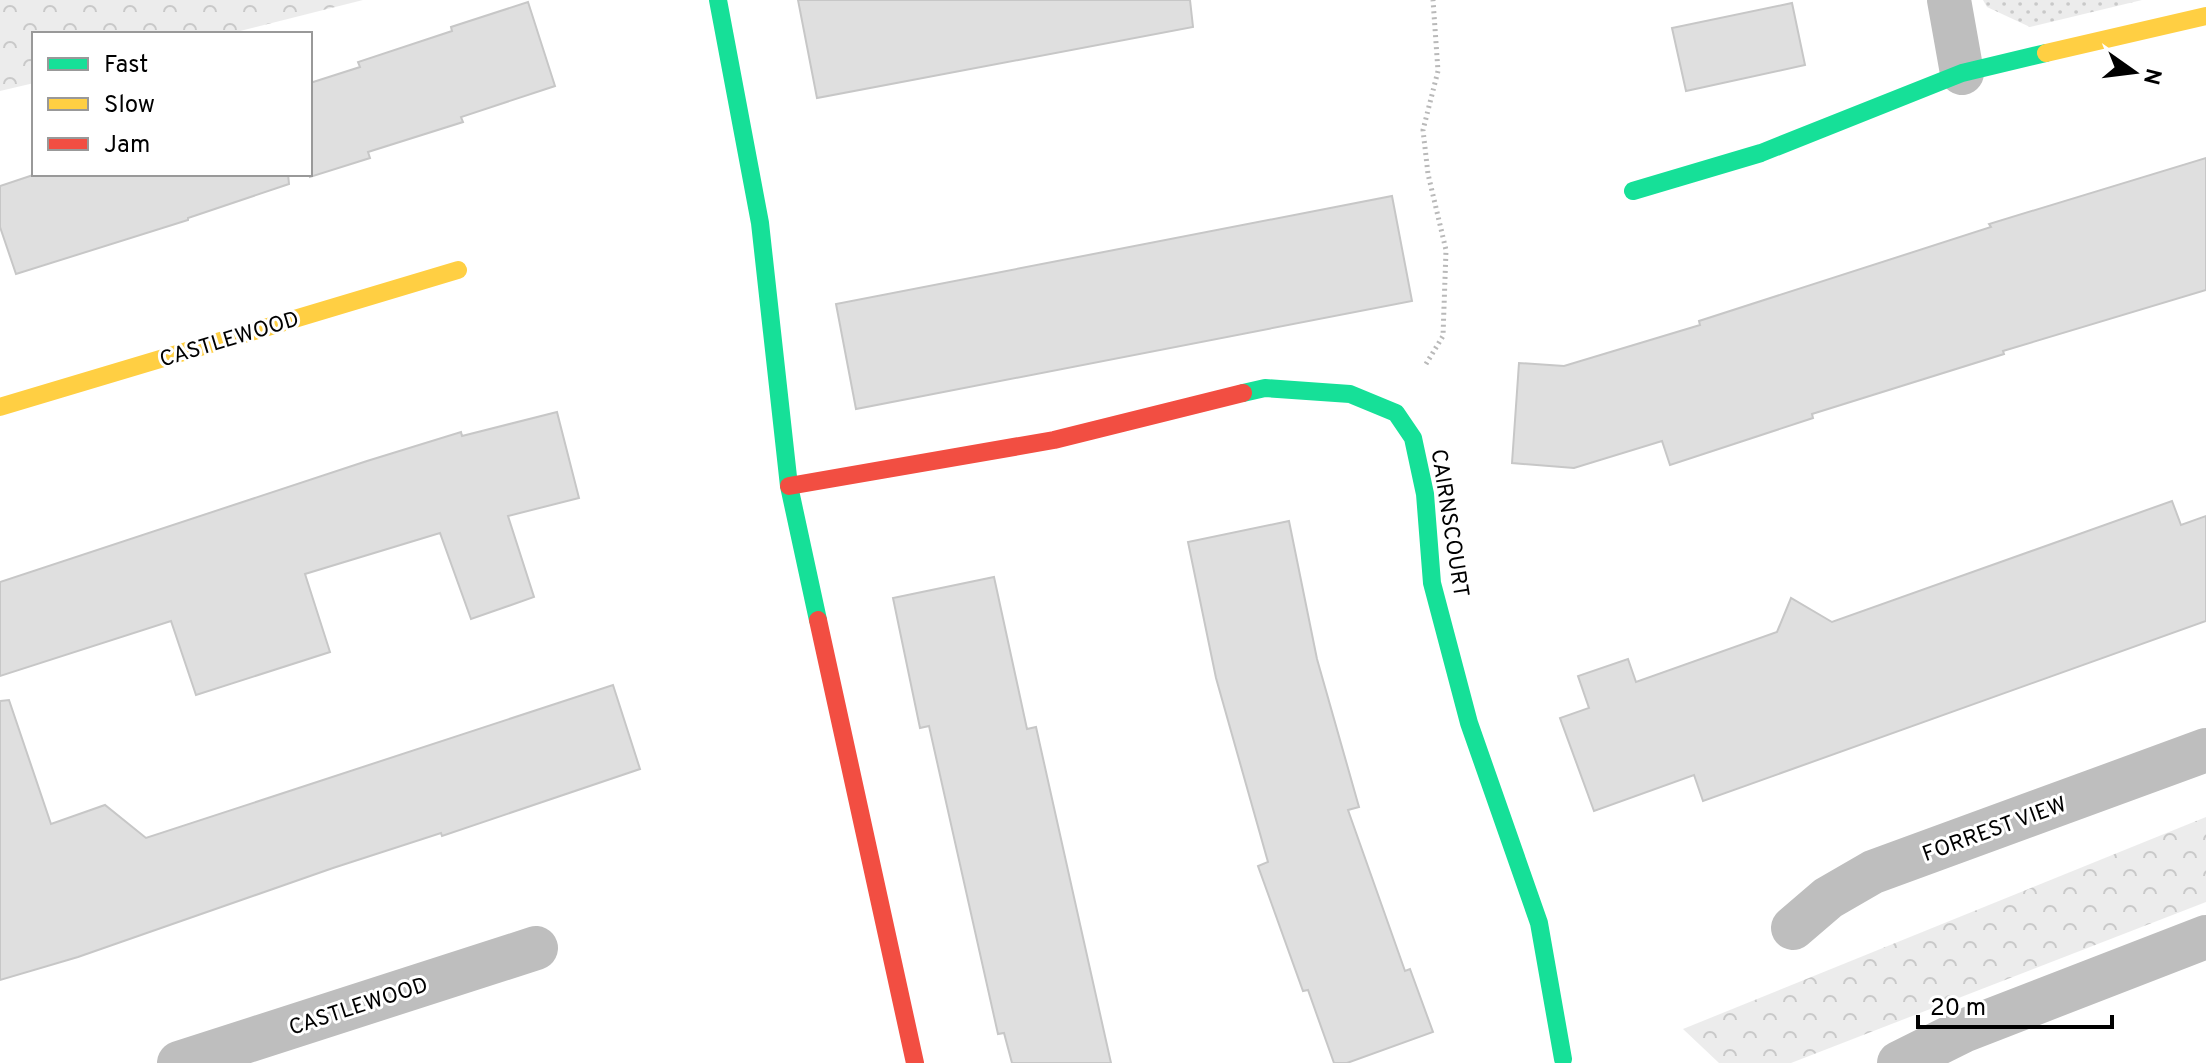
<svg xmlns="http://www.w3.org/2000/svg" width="2206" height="1063" viewBox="0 0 2206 1063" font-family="Overpass,sans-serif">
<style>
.grass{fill:url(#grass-dots)}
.forest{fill:url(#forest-crowns)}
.building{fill:#dfdfdf;stroke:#c7c7c7;stroke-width:2}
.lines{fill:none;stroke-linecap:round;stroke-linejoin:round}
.path{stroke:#b9b9b9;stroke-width:5;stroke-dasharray:2 4;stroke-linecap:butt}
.street{stroke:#bebebe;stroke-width:44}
.fast{stroke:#16e098;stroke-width:18}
.slow{stroke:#ffcf43;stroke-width:18}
.jam{stroke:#f24e42;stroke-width:18}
.labels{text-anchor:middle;stroke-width:6;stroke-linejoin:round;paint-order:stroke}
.street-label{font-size:22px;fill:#000;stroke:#fff}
</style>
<defs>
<pattern id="grass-dots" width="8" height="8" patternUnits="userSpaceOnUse" patternTransform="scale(2)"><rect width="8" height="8" fill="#ececec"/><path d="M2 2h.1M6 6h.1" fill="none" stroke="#c9c9c9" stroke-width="1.8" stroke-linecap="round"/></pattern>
<pattern id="forest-crowns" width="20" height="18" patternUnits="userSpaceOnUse" patternTransform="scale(2)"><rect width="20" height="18" fill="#ececec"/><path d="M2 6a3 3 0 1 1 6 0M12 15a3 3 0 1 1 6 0" fill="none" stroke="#c9c9c9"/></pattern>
</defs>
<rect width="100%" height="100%" fill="#fff"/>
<!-- grass -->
<path class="grass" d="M 1983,0 L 2142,0 L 2030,27 L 1987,7 Z"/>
<!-- forest -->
<g class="forest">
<path d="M 0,0 L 363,0 L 228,34 L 34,34 L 34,83 L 0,91 Z"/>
<path d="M 2206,817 L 2206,902 L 1791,1063 L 1719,1063 L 1683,1029 Z"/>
</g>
<!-- building -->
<g class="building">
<path d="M 798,0 L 1190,0 L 1193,27 L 817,98 Z"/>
<path d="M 528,2 L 555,86 L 461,117 L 463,122 L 368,152 L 370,158 L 310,177 L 310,83 L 360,67 L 358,62 L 452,31 L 451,27 Z"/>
<path d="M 1792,3 L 1805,65 L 1686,91 L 1672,28 Z"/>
<path d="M 2206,158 L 2206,290 L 2003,351 L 2004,354 L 1812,414 L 1813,418 L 1670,465 L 1662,441 L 1574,468 L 1512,463 L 1519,363 L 1564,366 L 1700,325 L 1699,321 L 1991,227 L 1989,224 Z"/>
<path d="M 36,174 L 288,174 L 289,184 L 188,218 L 188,220 L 16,274 L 0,227 L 0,186 Z"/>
<path d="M 1392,196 L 1412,301 L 856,409 L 836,304 Z"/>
<path d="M 557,412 L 579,498 L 508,516 L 534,597 L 471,619 L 440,533 L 305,574 L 330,652 L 196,695 L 171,621 L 0,676 L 0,582 L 367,461 L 461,432 L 462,436 Z"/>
<path d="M 2172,501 L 2181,525 L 2206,516 L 2206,621 L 1703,801 L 1694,775 L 1594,811 L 1560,718 L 1589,708 L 1578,676 L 1628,659 L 1636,682 L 1777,632 L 1791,598 L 1832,622 Z"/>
<path d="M 1289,521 L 1317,659 L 1359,807 L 1348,810 L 1405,971 L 1410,969 L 1433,1032 L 1347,1063 L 1334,1063 L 1308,990 L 1303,991 L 1258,866 L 1268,862 L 1216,678 L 1188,542 Z"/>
<path d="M 994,577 L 1027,729 L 1036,727 L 1111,1063 L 1012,1063 L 1004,1033 L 998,1034 L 929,726 L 920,728 L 893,598 Z"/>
<path d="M 613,685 L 640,769 L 442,836 L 441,833 L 333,868 L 78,957 L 0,980 L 0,701 L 9,700 L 51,824 L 105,805 L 146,838 Z"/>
</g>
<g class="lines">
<!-- path -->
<path class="path" d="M 1426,364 L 1443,336 L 1446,250 L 1428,174 L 1423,130 L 1438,71 L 1433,0"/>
<!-- street -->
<g class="street">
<path d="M 1949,0 L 1962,73"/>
<path d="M 1793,928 L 1828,898 L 1873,872 L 2206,750"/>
<path d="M 179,1063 L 536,948"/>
<path d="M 1899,1063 L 1963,1031 L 2206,937"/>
</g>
<!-- fast -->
<g class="fast">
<path d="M 718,0 L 760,223 L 789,486 L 818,620"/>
<path d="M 1633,191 L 1761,153 L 1962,73 L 2046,53"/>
<path d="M 1243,393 L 1265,388 L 1350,394 L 1396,413 L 1413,438 L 1425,494 L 1432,583 L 1469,723 L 1539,923 L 1563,1059"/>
</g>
<!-- slow -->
<g class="slow">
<path d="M 2046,53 L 2206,16"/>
<path d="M 0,407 L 458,270"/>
</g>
<!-- jam -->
<g class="jam">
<path d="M 789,486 L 1054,440 L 1243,393"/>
<path d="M 818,620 L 915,1063"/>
</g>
</g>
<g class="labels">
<!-- street labels -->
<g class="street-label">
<text transform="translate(229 338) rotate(-17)" y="8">CASTLEWOOD</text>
<text transform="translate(1451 523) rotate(81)" y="8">CAIRNSCOURT</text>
<text transform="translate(1994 828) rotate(-20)" y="8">FORREST VIEW</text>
<text transform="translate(358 1005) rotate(-18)" y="8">CASTLEWOOD</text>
</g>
</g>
<!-- legend -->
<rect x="32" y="32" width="280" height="144" fill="#ffffff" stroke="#999999" stroke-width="2"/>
<rect x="48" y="58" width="40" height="12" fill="#16e098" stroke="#999999" stroke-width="2"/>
<text x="104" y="72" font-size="24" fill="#000000">Fast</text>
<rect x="48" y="98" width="40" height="12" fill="#ffcf43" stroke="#999999" stroke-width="2"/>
<text x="104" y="112" font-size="24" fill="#000000">Slow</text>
<rect x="48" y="138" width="40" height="12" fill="#f24e42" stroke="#999999" stroke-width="2"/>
<text x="104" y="152" font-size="24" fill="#000000">Jam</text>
<!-- north arrow -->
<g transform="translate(2134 72) rotate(104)" stroke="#ffffff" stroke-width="6" paint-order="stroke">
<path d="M0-6L14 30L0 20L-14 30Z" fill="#000000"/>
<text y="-12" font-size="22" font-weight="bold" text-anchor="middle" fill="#000000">N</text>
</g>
<!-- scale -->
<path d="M1918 1015v12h194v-12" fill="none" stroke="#000000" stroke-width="4"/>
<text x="1930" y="1015" font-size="24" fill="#000000" stroke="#ffffff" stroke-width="6" paint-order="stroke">20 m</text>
</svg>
